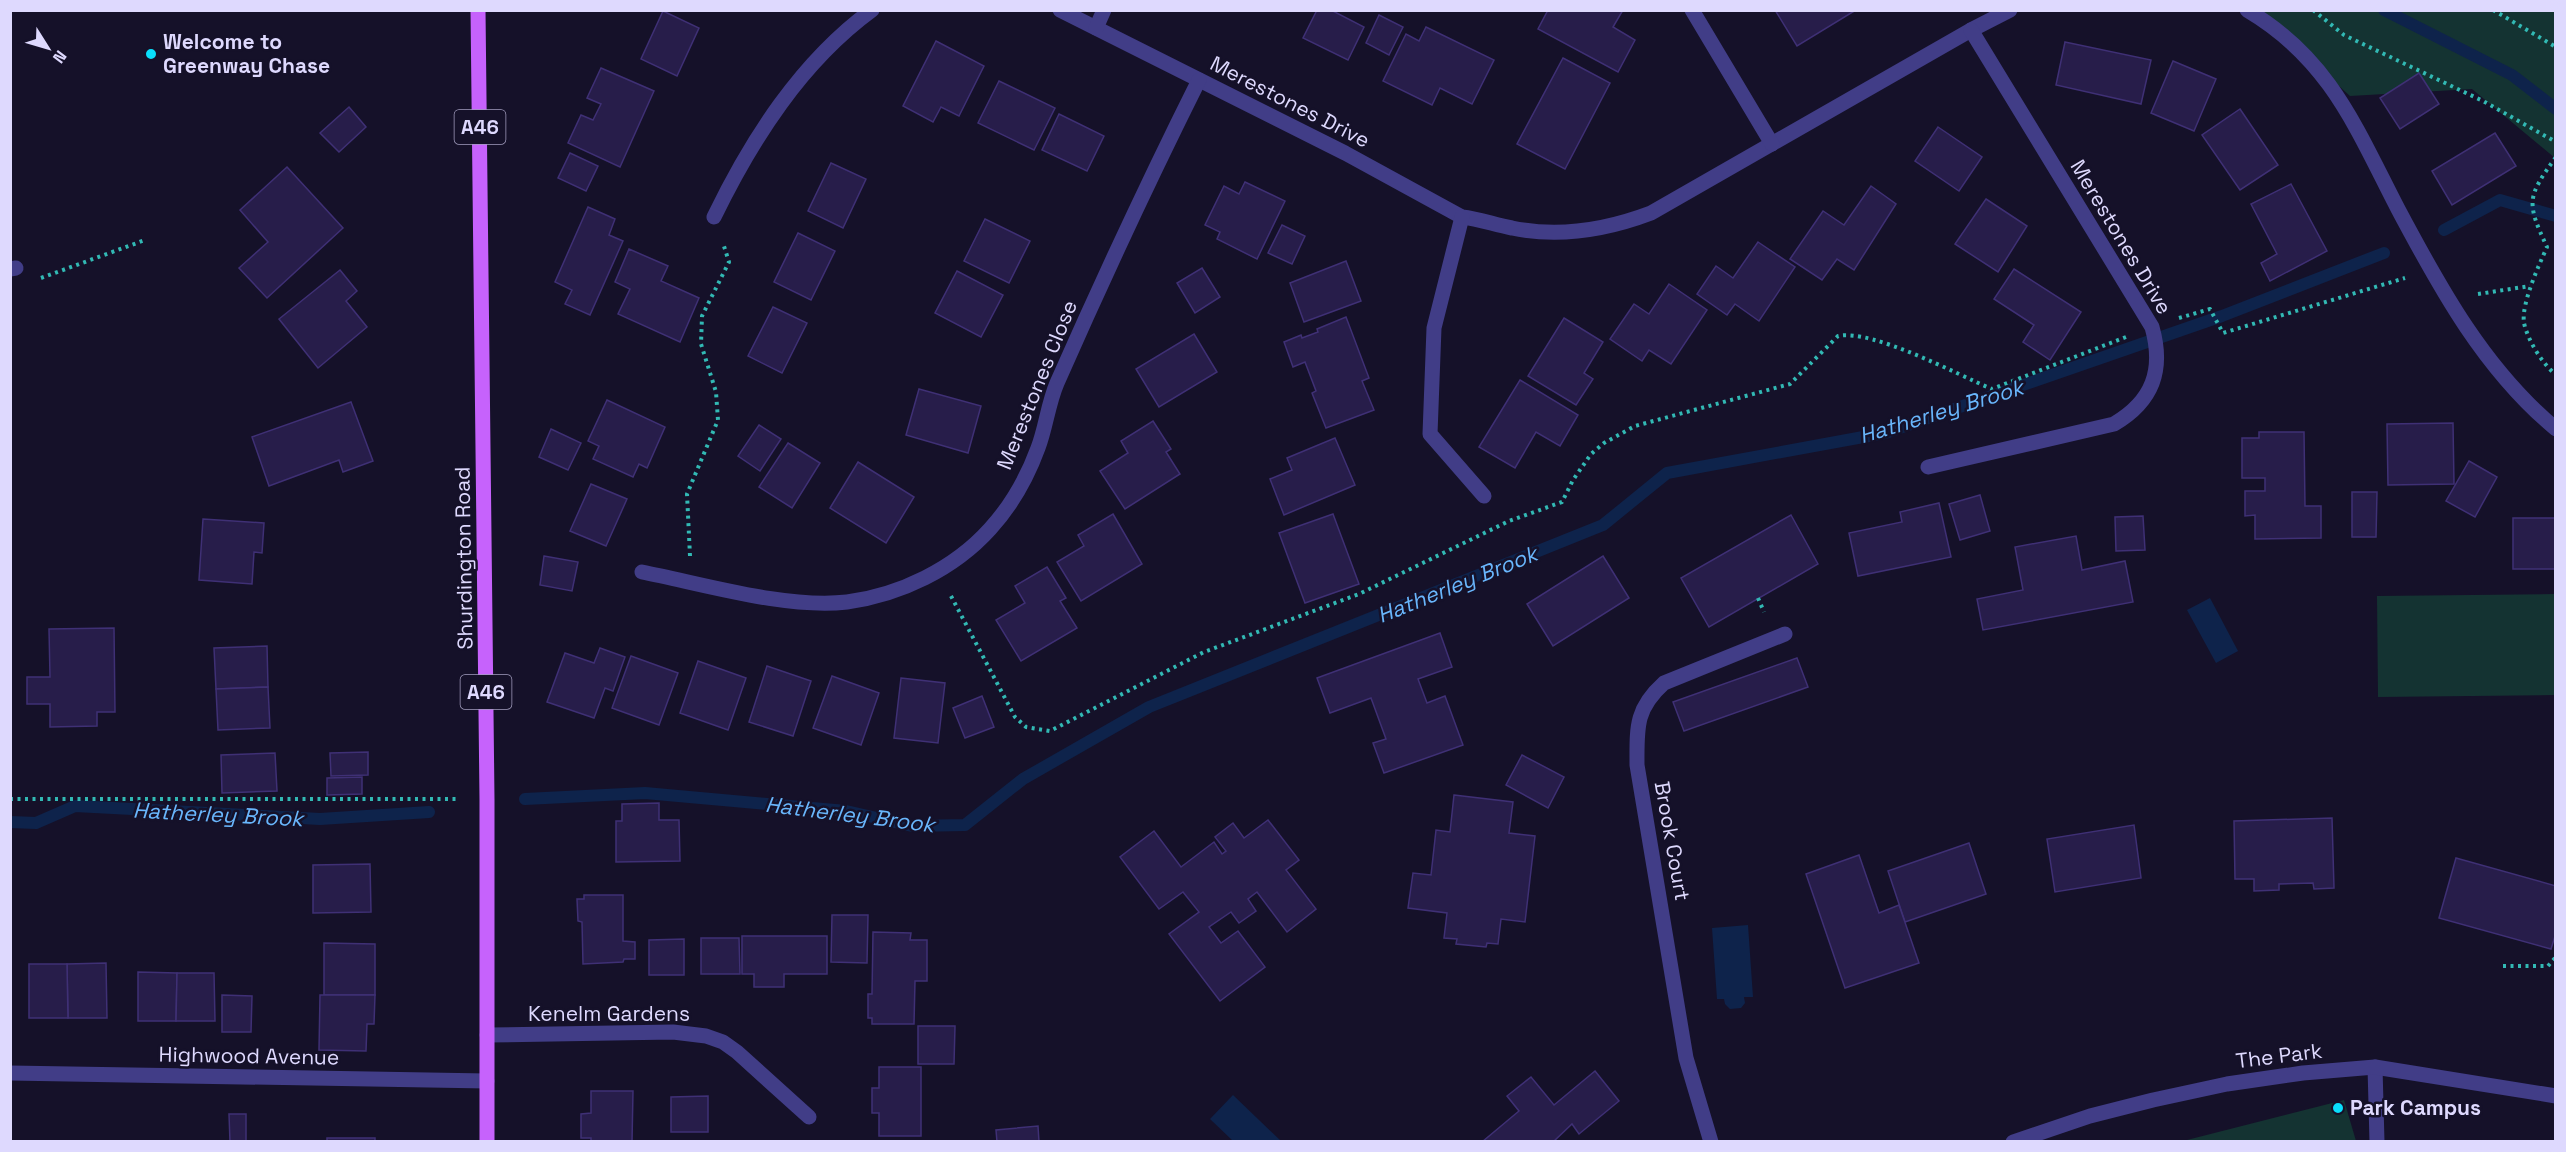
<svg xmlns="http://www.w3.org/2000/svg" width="2566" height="1152" viewBox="0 0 2566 1152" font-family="'Space Grotesk',sans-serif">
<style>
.green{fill:#143332}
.water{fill:#0e234b}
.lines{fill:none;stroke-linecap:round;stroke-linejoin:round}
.stream{stroke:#0e234b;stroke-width:12}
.building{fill:#271d4a;stroke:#3f3075;stroke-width:1.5}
.path{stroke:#32b9b4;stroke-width:4;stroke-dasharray:3 4.5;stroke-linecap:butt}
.minor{stroke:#413d87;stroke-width:15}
.major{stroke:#c662fc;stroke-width:15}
.poi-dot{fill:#09defb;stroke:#151129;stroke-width:2}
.labels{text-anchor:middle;stroke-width:5;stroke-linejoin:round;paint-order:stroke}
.shield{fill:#151129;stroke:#a29dbe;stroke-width:1.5}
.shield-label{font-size:20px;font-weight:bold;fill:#ded9fe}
.poi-label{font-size:21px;font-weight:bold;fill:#ded9fe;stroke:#151129;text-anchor:start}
.street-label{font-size:21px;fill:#ded9fe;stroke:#151129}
.water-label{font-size:22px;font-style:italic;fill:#69b6fc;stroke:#151129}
</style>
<rect width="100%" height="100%" fill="#151129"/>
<!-- green -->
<g class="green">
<path d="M 2247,11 L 2555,11 L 2555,158 L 2472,89 L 2350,96 L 2275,28 Z"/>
<path d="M 2555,594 L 2555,695 L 2378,697 L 2377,596 Z"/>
<path d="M 2344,1100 L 2356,1141 L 2183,1141 Z"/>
</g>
<!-- water -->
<g class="water">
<path d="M 2210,598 L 2238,651 L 2216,663 L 2187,610 Z"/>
<path d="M 1748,925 L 1753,997 L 1744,997 L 1745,1003 L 1741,1008 L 1730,1009 L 1725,1004 L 1724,999 L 1717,999 L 1712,928 Z"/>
<path d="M 1233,1095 L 1281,1141 L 1233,1141 L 1210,1119 Z"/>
</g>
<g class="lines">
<!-- stream -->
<g class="stream">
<path d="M 2384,10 L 2512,75 L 2556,109"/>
<path d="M 2444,230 L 2500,200 L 2556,216"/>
<path d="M 525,799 L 645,793 L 846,811 L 912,826 L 965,825 L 1023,779 L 1149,707 L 1603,525 L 1667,473 L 1885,433 L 2222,316 L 2384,253"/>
<path d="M 10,822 L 36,823 L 75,806 L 320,819 L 429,812"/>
</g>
</g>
<!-- building -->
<g class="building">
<path d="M 1317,10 L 1331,10 L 1364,27 L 1348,60 L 1303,38 Z"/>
<path d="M 1548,10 L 1623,10 L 1613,27 L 1635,40 L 1618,72 L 1538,29 Z"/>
<path d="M 1775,10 L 1856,10 L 1797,46 Z"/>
<path d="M 663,11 L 699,28 L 677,76 L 641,59 Z"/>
<path d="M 1379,15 L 1403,27 L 1389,55 L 1366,43 Z"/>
<path d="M 1426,27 L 1494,60 L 1472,104 L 1440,88 L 1432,105 L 1383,81 L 1406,34 L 1419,41 Z"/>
<path d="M 936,41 L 984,66 L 959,116 L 941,107 L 933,122 L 903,106 Z"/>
<path d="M 2065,42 L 2151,60 L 2141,104 L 2056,85 Z"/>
<path d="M 1563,58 L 1610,83 L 1565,169 L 1517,144 Z"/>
<path d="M 2173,61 L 2216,79 L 2194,131 L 2151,113 Z"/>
<path d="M 601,68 L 654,91 L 620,167 L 568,143 L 581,115 L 593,120 L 601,104 L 587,98 Z"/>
<path d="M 2419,73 L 2439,104 L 2400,129 L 2380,98 Z"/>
<path d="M 999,81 L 1055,108 L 1034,150 L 978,123 Z"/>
<path d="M 349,107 L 366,127 L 339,152 L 320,133 Z"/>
<path d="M 2240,109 L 2278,165 L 2240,190 L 2202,135 Z"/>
<path d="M 1059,114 L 1104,136 L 1087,171 L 1042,150 Z"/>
<path d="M 1938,127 L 1982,157 L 1959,191 L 1915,161 Z"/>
<path d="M 2495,133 L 2516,166 L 2452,205 L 2432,171 Z"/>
<path d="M 570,153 L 598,166 L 586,191 L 558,178 Z"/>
<path d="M 831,163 L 866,179 L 843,228 L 808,211 Z"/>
<path d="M 287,167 L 343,228 L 267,298 L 239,268 L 268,242 L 240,210 Z"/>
<path d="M 1245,182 L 1285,201 L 1257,259 L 1217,239 L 1220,232 L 1205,225 L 1224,186 L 1239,194 Z"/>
<path d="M 2291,184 L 2327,251 L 2270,281 L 2261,263 L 2277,254 L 2251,204 Z"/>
<path d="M 1871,186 L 1896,204 L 1854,270 L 1837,259 L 1822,280 L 1790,259 L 1823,211 L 1844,225 Z"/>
<path d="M 1986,199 L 2027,226 L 1998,272 L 1955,244 Z"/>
<path d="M 588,207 L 615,219 L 609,235 L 623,241 L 590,315 L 565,304 L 572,290 L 555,282 Z"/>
<path d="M 985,219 L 1030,241 L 1009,283 L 964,261 Z"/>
<path d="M 1282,225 L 1305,236 L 1292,264 L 1268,253 Z"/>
<path d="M 798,233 L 835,251 L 811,300 L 774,282 Z"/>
<path d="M 1758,242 L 1795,267 L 1759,321 L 1735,304 L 1727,315 L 1697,294 L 1716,266 L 1733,278 Z"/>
<path d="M 629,249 L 668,266 L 661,281 L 699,298 L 680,342 L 618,314 L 630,289 L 615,282 Z"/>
<path d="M 1346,261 L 1361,301 L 1304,322 L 1290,283 Z"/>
<path d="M 1202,268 L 1220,297 L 1195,313 L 1177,283 Z"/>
<path d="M 2014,269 L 2081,312 L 2050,360 L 2023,342 L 2034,325 L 1994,299 Z"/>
<path d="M 340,270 L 357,291 L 346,301 L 367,327 L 318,368 L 279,319 Z"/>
<path d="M 957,271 L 1003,295 L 981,337 L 935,313 Z"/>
<path d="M 1669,284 L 1707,310 L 1671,364 L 1649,350 L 1642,361 L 1610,339 L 1634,304 L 1649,314 Z"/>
<path d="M 773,307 L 807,323 L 782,373 L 748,356 Z"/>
<path d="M 1346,317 L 1369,378 L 1362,381 L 1374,410 L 1326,428 L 1312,393 L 1316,391 L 1305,362 L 1293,367 L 1284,342 L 1301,335 L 1302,338 L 1318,332 L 1317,329 Z"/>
<path d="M 1564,318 L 1603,342 L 1584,373 L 1593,379 L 1576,405 L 1528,376 Z"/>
<path d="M 1194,334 L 1217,372 L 1159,407 L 1136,369 Z"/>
<path d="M 1520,380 L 1578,415 L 1560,446 L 1536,432 L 1515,468 L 1479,447 Z"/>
<path d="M 919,389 L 981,406 L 968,453 L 906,435 Z"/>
<path d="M 607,400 L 665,427 L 647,468 L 639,464 L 633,477 L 593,459 L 599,446 L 588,441 Z"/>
<path d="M 351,402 L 373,461 L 343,472 L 339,460 L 269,486 L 252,437 Z"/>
<path d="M 1153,421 L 1171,449 L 1166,452 L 1180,474 L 1125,509 L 1100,471 L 1128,453 L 1121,441 Z"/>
<path d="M 2453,423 L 2454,484 L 2388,485 L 2387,424 Z"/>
<path d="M 759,425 L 781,439 L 760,471 L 738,456 Z"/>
<path d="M 551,429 L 581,443 L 568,470 L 539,457 Z"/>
<path d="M 2259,432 L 2304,432 L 2305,506 L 2321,506 L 2321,538 L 2255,539 L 2255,515 L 2245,516 L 2245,491 L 2265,491 L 2265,478 L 2242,478 L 2242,438 L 2259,438 Z"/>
<path d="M 1335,438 L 1355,485 L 1284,515 L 1270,479 L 1292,470 L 1287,458 Z"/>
<path d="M 788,443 L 820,463 L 792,508 L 759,487 Z"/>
<path d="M 2469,461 L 2497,477 L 2475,517 L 2446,501 Z"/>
<path d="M 858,462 L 914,497 L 886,543 L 830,508 Z"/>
<path d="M 591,484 L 627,499 L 606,546 L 570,531 Z"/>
<path d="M 2352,492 L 2377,492 L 2376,537 L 2352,537 Z"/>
<path d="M 1980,495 L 1990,531 L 1960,540 L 1949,504 Z"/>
<path d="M 1939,503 L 1951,557 L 1858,576 L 1849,533 L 1902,522 L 1900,512 Z"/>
<path d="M 1113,514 L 1142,564 L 1081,601 L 1057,562 L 1084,546 L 1078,535 Z"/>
<path d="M 1333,514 L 1359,584 L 1305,603 L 1279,533 Z"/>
<path d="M 1791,515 L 1818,564 L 1709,627 L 1681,578 Z"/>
<path d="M 2143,516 L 2145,550 L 2116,551 L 2115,517 Z"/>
<rect x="2513" y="518" width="43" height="51"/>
<path d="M 203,519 L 264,523 L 262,553 L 254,552 L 252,584 L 199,580 Z"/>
<path d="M 2076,536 L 2082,570 L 2125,561 L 2133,602 L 1983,630 L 1977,599 L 2023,590 L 2015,547 Z"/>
<path d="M 544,556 L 578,562 L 572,591 L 540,585 Z"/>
<path d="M 1603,556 L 1629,598 L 1553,646 L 1527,604 Z"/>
<path d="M 1047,567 L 1066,598 L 1060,601 L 1077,628 L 1021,661 L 996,620 L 1025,603 L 1015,586 Z"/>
<path d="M 114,628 L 115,712 L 97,712 L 97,726 L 50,727 L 50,704 L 27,704 L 27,677 L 50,677 L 49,629 Z"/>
<path d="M 1440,633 L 1452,667 L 1418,679 L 1427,703 L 1445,696 L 1463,745 L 1384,773 L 1373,743 L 1386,739 L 1371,698 L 1330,713 L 1317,678 Z"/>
<path d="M 267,646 L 268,687 L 216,689 L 214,648 Z"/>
<path d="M 600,648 L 625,657 L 613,691 L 605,688 L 594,718 L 547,702 L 565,653 L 594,663 Z"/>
<path d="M 631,656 L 678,673 L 659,725 L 612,708 Z"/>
<path d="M 1797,658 L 1808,687 L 1684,731 L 1673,702 Z"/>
<path d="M 698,661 L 746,678 L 728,730 L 680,713 Z"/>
<path d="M 767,666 L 811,681 L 793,736 L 749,722 Z"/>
<path d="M 832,676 L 879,693 L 861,745 L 813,728 Z"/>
<path d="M 901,678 L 945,683 L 938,743 L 894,738 Z"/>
<path d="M 268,687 L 270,728 L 218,730 L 216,689 Z"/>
<path d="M 982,696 L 994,727 L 965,738 L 953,708 Z"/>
<path d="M 368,752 L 368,775 L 331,776 L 330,753 Z"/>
<path d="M 275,753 L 277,791 L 222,793 L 221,755 Z"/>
<path d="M 1522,755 L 1564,777 L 1548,808 L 1506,785 Z"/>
<path d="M 362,777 L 362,794 L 327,795 L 327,778 Z"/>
<path d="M 1454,795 L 1513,802 L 1509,833 L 1535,836 L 1525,922 L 1501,919 L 1498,944 L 1487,943 L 1486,947 L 1456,944 L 1457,939 L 1444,938 L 1447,913 L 1408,908 L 1413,873 L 1431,875 L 1436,830 L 1450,832 Z"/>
<path d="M 659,803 L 659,820 L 679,820 L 680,861 L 616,862 L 616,821 L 622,821 L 622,804 Z"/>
<path d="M 2332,818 L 2334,888 L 2314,889 L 2313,883 L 2279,884 L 2279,890 L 2254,891 L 2254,879 L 2235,879 L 2234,821 Z"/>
<path d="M 1268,820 L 1299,860 L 1286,870 L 1316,909 L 1287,932 L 1257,892 L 1248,899 L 1256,911 L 1239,923 L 1231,912 L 1209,927 L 1221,943 L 1238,931 L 1265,967 L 1220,1001 L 1169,934 L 1199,912 L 1183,892 L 1159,909 L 1120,857 L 1154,831 L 1181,867 L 1214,842 L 1222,854 L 1226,851 L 1215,837 L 1233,823 L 1244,838 Z"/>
<path d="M 2134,825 L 2141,878 L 2055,892 L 2047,839 Z"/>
<path d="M 1969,843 L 1986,894 L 1905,922 L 1888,871 Z"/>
<path d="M 1859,855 L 1879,913 L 1899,905 L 1919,963 L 1845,988 L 1806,874 Z"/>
<path d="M 2456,858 L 2556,886 L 2556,933 L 2551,949 L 2439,918 Z"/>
<path d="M 370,864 L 371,912 L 313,913 L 313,865 Z"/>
<path d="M 584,895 L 623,895 L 623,941 L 635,942 L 635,959 L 624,959 L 623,962 L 583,964 L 582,922 L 578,921 L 577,899 L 584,899 Z"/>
<path d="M 832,915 L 868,915 L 867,963 L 831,962 Z"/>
<path d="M 873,932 L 911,933 L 910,940 L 927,940 L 927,981 L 915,981 L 914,1024 L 872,1024 L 872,1018 L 868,1018 L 868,994 L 872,994 Z"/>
<path d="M 742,936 L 827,936 L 827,974 L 784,974 L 784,987 L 754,987 L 754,974 L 742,974 Z"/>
<path d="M 701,938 L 739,938 L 740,974 L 701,974 Z"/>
<path d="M 684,939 L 684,975 L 649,975 L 649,940 Z"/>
<path d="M 324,943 L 375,944 L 375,995 L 324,995 Z"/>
<path d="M 106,963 L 107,1018 L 68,1018 L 67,964 Z"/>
<path d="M 29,964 L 67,964 L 68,1018 L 29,1018 Z"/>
<path d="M 138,972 L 177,973 L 176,1021 L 138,1021 Z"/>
<path d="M 177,973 L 214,973 L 215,1021 L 176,1021 Z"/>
<path d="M 222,995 L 252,996 L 251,1032 L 222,1032 Z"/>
<path d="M 320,995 L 375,995 L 374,1024 L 367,1024 L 366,1051 L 319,1050 Z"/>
<path d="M 918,1026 L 955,1026 L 954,1064 L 918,1064 Z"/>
<path d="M 879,1067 L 921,1067 L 921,1136 L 879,1136 L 879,1113 L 872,1113 L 872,1088 L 879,1088 Z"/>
<path d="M 1595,1071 L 1619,1101 L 1579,1134 L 1572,1124 L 1553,1142 L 1482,1142 L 1519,1111 L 1507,1096 L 1531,1077 L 1554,1105 Z"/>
<path d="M 591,1091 L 633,1091 L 632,1142 L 591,1142 L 591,1138 L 581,1138 L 581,1114 L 591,1113 Z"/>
<path d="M 708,1096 L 708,1132 L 671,1132 L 671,1097 Z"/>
<path d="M 229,1114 L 246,1114 L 246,1142 L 230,1142 Z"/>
<path d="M 1038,1126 L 1039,1142 L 997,1142 L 996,1130 Z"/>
<rect x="327" y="1138" width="48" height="4"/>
</g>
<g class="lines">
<!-- path -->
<g class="path">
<path d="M 2313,10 L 2344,35 L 2483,101 L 2556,142"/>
<path d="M 2493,10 L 2556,47"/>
<path d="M 2556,157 C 2527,197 2526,202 2547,247 C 2539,265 2521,304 2524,323 C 2528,341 2542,363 2556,375"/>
<path d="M 41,278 L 145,240"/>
<path d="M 2478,294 L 2530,286"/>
<path d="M 2179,318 L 2210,309 L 2223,333 L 2405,278"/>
<path d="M 690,556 L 687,494 L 718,420 L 716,392 L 701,344 L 702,316 L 729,262 L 723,243"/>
<path d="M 951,596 L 1015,717 L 1026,727 L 1050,731 L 1204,652 L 1359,594 L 1509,521 L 1562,502 L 1573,480 L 1591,454 L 1604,443 L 1635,426 L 1790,384 L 1838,336 C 1873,329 1956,374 1992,389 L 2126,337"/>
<path d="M 1758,598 L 1764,612"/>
<path d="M 10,799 L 460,799"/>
<path d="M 2503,966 L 2548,966 L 2556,957"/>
</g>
<!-- minor -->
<g class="minor">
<path d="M 1060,10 L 1345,153 L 1462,217 C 1480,219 1495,225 1512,228 C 1560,238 1606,230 1651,213 L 1971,30 L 2010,10"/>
<path d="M 1692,10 L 1772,144"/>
<path d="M 2247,10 C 2330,59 2356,128 2398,209 C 2441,290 2485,370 2556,429"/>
<path d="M 1096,28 L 1104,10"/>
<path d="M 714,217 C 752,139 801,62 872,10"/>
<path d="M 1462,217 L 1434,328 L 1430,434 L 1484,496"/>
<path d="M 10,269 L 16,268"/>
<path d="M 1928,467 L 2114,424 C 2153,401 2164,370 2152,327 L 1971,30"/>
<path d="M 642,572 C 703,584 786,609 847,602 C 900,595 954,569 990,529 C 1011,506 1027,478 1038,448 C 1046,427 1048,404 1057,383 C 1102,281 1149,180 1199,80"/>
<path d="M 487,1035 L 673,1032 L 706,1036 L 723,1042 L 737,1052 L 809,1117"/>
<path d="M 2375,1067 L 2377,1142"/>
<path d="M 10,1073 L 487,1081"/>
<path d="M 1711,1142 L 1686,1058 L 1637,765 C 1637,728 1635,709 1664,683 L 1785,634"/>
<path d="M 2013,1142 L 2090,1116 L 2153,1100 L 2227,1084 L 2303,1073 L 2375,1067 L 2556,1096"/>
</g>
<!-- major -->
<path class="major" d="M 478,10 L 487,799 L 487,1142"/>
</g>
<!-- markers -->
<g class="poi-dot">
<circle cx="151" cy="54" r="6"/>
<circle cx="2338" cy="1108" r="6"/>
</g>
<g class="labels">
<!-- shield labels -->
<g class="shield">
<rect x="454.5" y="110" width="51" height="34" rx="4.5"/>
<rect x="460.5" y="675" width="51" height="34" rx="4.5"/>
</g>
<g class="shield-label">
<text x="480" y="134">A46</text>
<text x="486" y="699">A46</text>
</g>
<!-- poi labels -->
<g class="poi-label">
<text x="163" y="49">Welcome to<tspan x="163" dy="24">Greenway Chase</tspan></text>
<text x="2350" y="1115">Park Campus</text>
</g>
<!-- street labels -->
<g class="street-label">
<text transform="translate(1290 102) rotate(27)" y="7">Merestones Drive</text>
<text transform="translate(2121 237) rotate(59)" y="7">Merestones Drive</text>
<text transform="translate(1037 385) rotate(-68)" y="7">Merestones Close</text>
<text transform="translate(464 558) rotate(-91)" y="7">Shurdington Road</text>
<text transform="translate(1672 841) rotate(80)" y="7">Brook Court</text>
<text x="609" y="1021">Kenelm Gardens</text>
<text transform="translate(249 1056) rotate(1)" y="7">Highwood Avenue</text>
<text transform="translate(2279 1056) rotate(-7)" y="7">The Park</text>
</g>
<!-- water labels -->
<g class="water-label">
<text transform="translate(1941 411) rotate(-17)" y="8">Hatherley Brook</text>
<text transform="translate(1457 584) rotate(-22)" y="8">Hatherley Brook</text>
<text transform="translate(218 814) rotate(3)" y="8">Hatherley Brook</text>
<text transform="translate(850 814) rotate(7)" y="8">Hatherley Brook</text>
</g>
</g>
<!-- border -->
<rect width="2566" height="1152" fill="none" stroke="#ded9fe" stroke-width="24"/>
<!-- north arrow -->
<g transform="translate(48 48) rotate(127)" stroke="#151129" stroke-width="4.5" paint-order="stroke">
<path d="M0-4.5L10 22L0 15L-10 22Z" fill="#ded9fe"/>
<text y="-9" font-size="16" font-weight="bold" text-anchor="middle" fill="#ded9fe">N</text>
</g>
</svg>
